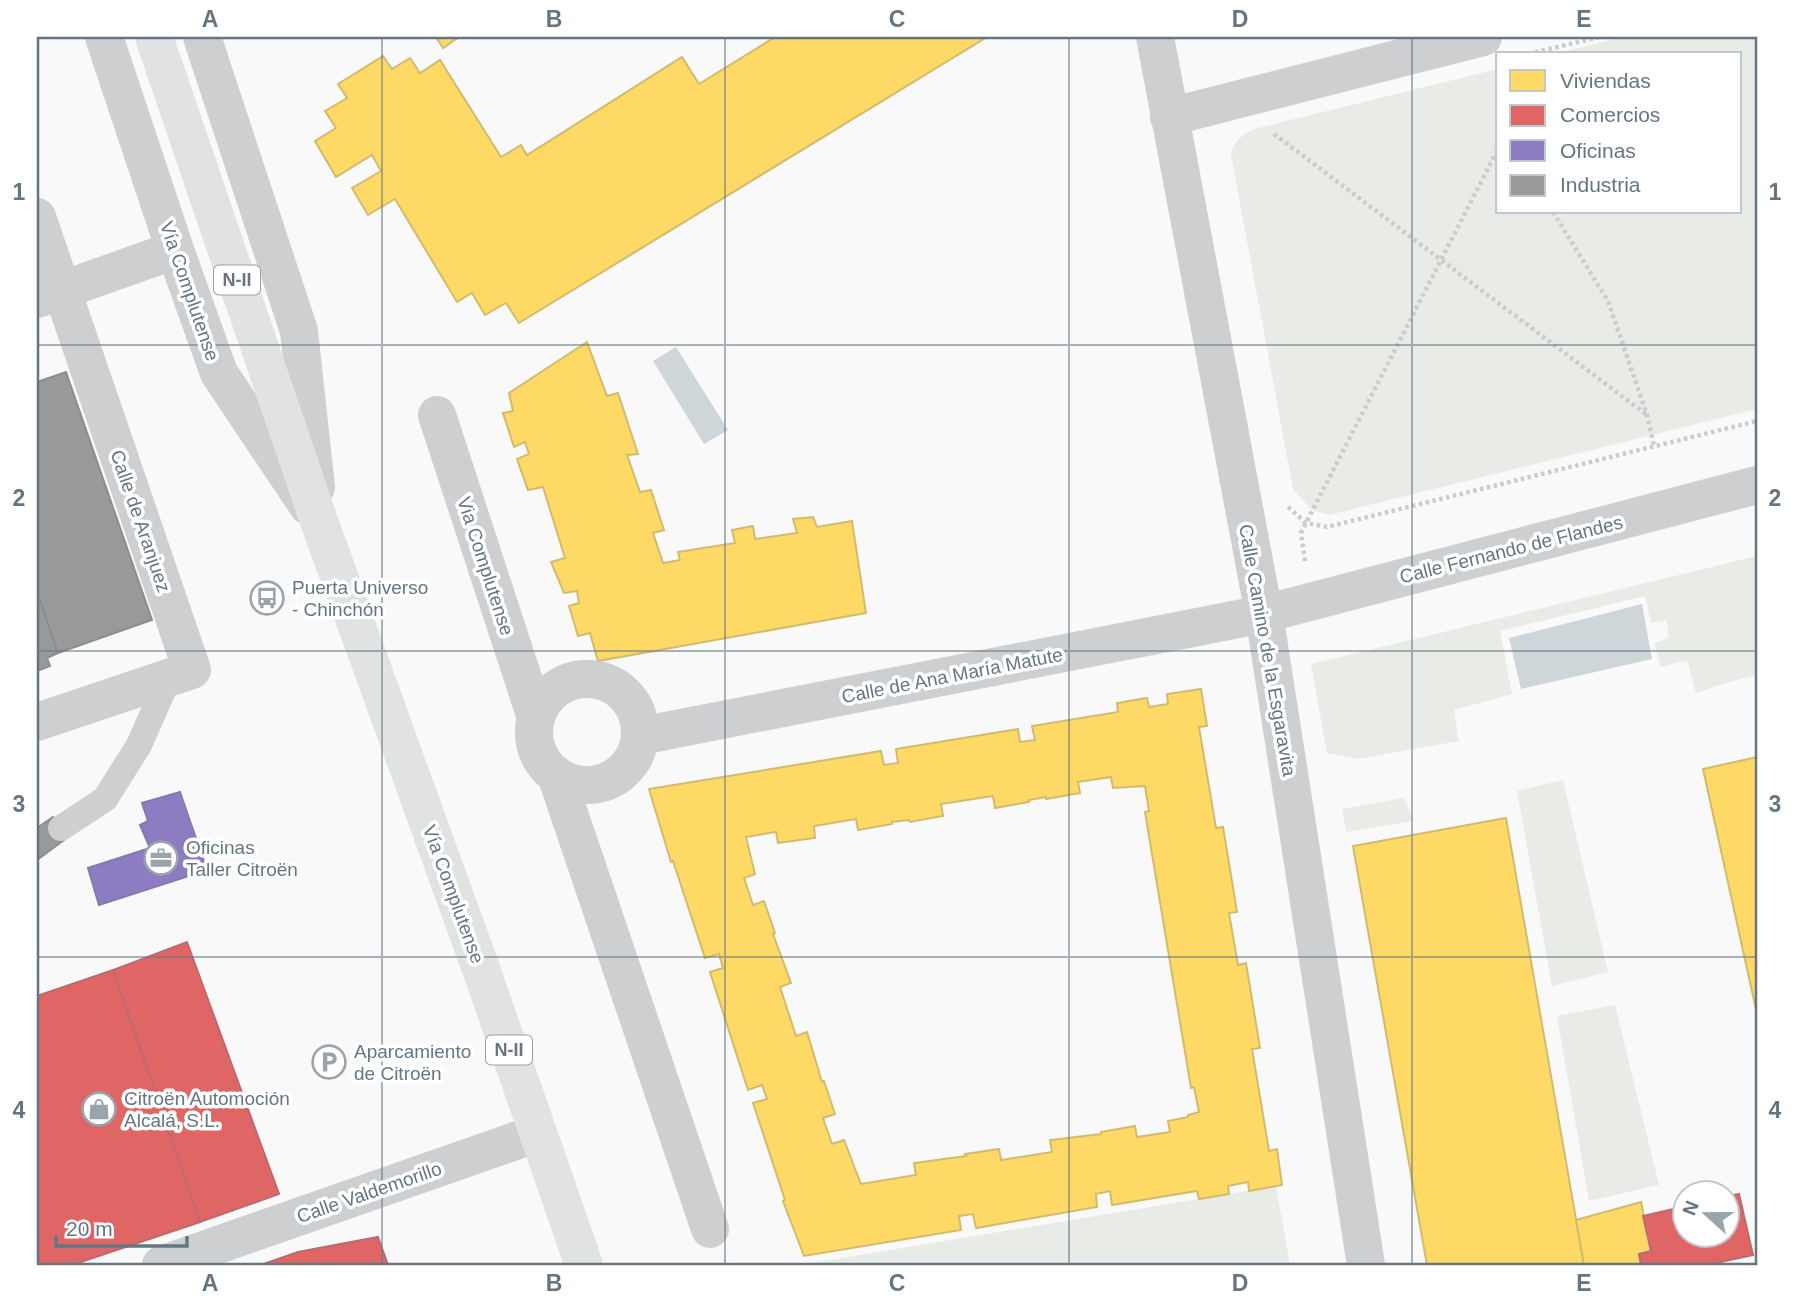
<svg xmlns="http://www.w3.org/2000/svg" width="1794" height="1302" viewBox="0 0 1794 1302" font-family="Helvetica,sans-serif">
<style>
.green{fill:#e8ebe6}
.water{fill:#ced6d9}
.homes{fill:#ffd966;stroke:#d1bb6f;stroke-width:2;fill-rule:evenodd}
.shops{fill:#e06666;stroke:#bb6b6f;stroke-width:2}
.offices{fill:#8e7cc3;stroke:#827ab0;stroke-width:2}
.industry{fill:#999;stroke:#898e92;stroke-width:2}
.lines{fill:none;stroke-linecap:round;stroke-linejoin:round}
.path{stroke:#cbcccd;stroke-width:4.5;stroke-dasharray:3.5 3.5;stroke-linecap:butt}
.lane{stroke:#cecfd0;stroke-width:26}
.street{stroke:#cecfd0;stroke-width:38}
.primary{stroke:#e1e2e2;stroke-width:38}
.grid{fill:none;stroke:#657683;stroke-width:2;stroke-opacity:0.55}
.labels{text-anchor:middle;stroke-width:7;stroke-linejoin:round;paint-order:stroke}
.shield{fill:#fff;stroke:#939fa8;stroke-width:2}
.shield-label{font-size:18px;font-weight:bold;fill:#657683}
.street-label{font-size:19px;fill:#657683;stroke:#fff}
.poi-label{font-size:19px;fill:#657683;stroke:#fff;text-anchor:start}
.neatline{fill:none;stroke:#657683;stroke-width:2.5}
.grid-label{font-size:23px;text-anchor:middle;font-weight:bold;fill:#657683}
</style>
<rect width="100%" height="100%" fill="#f9f9f9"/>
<!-- green -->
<g class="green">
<path d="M 1624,37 L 1757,37 L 1757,409 L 1329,515 L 1312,510 L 1293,489 L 1231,155 C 1233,142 1242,135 1254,129 L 1498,69 L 1498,212 L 1740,212 L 1740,54 L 1554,54 Z"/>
<path d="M 1757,556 L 1757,675 L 1722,684 L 1696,693 L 1687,660 L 1661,667 L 1654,643 L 1669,638 L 1666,620 L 1651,623 L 1645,596 L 1500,631 L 1512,694 L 1454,710 L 1459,741 L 1358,759 L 1327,753 L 1311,664 Z"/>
<path d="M 1563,780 L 1608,972 L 1552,986 L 1517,791 Z"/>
<path d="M 1404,798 L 1414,821 L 1346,832 L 1342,809 Z"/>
<path d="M 1615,1005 L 1659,1185 L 1589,1201 L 1557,1016 Z"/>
<path d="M 1276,1186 L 1290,1265 L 800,1265 Z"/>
</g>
<!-- water -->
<g class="water">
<path d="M 676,347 L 728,430 L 704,444 L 653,361 Z"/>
<path d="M 1642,604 L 1652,659 L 1521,689 L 1509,638 Z"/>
</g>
<!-- homes -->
<g class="homes">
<path d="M 436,37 L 459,37 L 443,48 Z"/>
<path d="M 775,37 L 987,37 L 519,323 L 506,303 L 485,315 L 472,293 L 457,302 L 395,199 L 368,215 L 352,188 L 381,171 L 372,155 L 336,177 L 315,141 L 336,128 L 325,111 L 347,98 L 338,84 L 383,56 L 392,69 L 410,58 L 420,73 L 440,60 L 501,157 L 521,145 L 527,155 L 682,57 L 699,84 Z"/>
<path d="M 587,342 L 607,396 L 618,393 L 638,454 L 627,455 L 640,492 L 651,490 L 664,530 L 653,533 L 663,563 L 680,560 L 678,552 L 735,543 L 732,530 L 753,526 L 755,539 L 797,533 L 793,519 L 813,517 L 817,527 L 852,521 L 866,613 L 598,661 L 590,633 L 578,636 L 569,606 L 579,603 L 577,591 L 564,593 L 551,562 L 565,558 L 543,487 L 528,490 L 517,459 L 529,454 L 525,442 L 514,447 L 503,413 L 513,411 L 509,393 Z"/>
<path d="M 1201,689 L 1207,726 L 1199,727 L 1216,828 L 1223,827 L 1237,912 L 1229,913 L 1238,965 L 1246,963 L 1260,1048 L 1252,1049 L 1269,1151 L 1277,1149 L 1282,1185 L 1249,1191 L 1248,1182 L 1228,1186 L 1229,1194 L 1199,1199 L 1197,1191 L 1112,1205 L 1110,1191 L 1096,1194 L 1097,1207 L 976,1228 L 973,1214 L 959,1216 L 961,1230 L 804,1256 L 783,1201 L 785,1200 L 753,1103 L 767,1099 L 762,1085 L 748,1090 L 710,972 L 723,968 L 719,954 L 705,958 L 673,861 L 671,862 L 649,789 L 881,751 L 884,765 L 898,763 L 896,749 L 1018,729 L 1020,742 L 1035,740 L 1032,726 L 1118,712 L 1117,703 L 1147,698 L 1149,707 L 1168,704 L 1167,694 ZM 1111,777 L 1113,788 L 1145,786 L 1149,811 L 1145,812 L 1191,1088 L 1194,1087 L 1199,1112 L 1188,1115 L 1188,1117 L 1168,1121 L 1170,1132 L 1137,1137 L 1135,1126 L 1101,1132 L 1101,1134 L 1050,1140 L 1052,1152 L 1001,1160 L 999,1149 L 965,1154 L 966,1156 L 914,1163 L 916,1175 L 861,1184 L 844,1140 L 832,1144 L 823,1118 L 835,1114 L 824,1081 L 822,1082 L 807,1032 L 796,1036 L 780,987 L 791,983 L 773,934 L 775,933 L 764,901 L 753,905 L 744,878 L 755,874 L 746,837 L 776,832 L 778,843 L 815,838 L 814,826 L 856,819 L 858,830 L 892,824 L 892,822 L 909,820 L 910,822 L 943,816 L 941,804 L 993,796 L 995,808 L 1029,802 L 1029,800 L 1046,797 L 1046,799 L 1080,793 L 1078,782 Z"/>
<path d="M 1757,757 L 1757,1014 L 1703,769 Z"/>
<path d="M 1506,818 L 1584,1265 L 1427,1265 L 1353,846 Z"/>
<path d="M 1641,1202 L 1651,1251 L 1639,1254 L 1641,1265 L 1584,1265 L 1576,1220 Z"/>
</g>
<!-- shops -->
<g class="shops">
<path d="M 187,942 L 279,1194 L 200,1222 L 113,970 Z"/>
<path d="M 113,970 L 200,1222 L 72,1265 L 37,1265 L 37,996 Z"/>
<path d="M 1739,1194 L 1753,1255 L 1707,1265 L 1641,1265 L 1639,1254 L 1651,1251 L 1643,1216 L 1686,1206 L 1686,1236 L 1728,1236 L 1728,1196 Z"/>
<path d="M 378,1237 L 388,1265 L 261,1265 L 298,1252 Z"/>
</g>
<!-- offices -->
<path class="offices" d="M 180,792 L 207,870 L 99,905 L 88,868 L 150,848 L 140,825 L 148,821 L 142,803 Z"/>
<!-- industry -->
<g class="industry">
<path d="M 66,372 L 152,620 L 58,653 L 37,592 L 37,382 Z"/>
<path d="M 37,592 L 58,653 L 47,658 L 50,666 L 37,671 Z"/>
<path d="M 53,817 L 64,840 L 37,860 L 37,828 Z"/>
</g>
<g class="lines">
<!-- path -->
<g class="path">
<path d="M 1528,54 L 1599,37"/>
<path d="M 1274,134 L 1647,415"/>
<path d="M 1553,212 L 1608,301 L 1647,415 L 1654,446"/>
<path d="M 1288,507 L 1306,523 L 1327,527 L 1757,421"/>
<path d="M 1305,561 L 1301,533 L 1306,523 L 1498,149"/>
</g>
<!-- lane -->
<path class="lane" d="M 61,828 L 105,799 L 139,745 L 168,679"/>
<!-- street -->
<g class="street">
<path d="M 104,37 L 175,250 L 219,373 L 308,506"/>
<path d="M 202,37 L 299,331 L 316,487"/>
<path d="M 1155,37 L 1264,614 L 1366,1265"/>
<path d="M 1169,117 L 1483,37"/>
<path d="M 37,217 L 192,670 L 37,722"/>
<path d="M 37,299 L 175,250"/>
<path d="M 437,415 L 536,718"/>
<circle cx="587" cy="732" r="53"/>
<path d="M 640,736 L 1264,614 L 1757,485"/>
<path d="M 556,775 L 710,1229"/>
<path d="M 161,1265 L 538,1133"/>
</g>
<!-- primary -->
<path class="primary" d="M 154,37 L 320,524 L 480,966 L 584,1265"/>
</g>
<!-- grid -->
<path class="grid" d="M 382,37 L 382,1265M 725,37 L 725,1265M 1069,37 L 1069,1265M 1412,37 L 1412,1265M 37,345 L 1757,345M 37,651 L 1757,651M 37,957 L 1757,957"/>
<!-- icons -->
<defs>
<symbol id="bus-ring" viewBox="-11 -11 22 22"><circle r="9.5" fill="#fff" stroke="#99a4ac" stroke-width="1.5"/><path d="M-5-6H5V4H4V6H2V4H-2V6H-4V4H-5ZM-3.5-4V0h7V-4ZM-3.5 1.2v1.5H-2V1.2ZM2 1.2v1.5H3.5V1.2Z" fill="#99a4ac"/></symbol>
<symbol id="office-ring" viewBox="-11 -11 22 22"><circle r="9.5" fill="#fff" stroke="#99a4ac" stroke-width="1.5"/><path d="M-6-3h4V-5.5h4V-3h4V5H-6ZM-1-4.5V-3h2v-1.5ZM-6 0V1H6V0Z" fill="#99a4ac"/></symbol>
<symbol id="parking-ring" viewBox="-11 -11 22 22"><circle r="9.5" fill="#fff" stroke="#99a4ac" stroke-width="1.5"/><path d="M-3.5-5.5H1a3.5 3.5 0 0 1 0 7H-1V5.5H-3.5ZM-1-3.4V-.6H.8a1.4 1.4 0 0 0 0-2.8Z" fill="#99a4ac"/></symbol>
<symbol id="shop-ring" viewBox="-11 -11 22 22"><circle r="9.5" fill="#fff" stroke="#99a4ac" stroke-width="1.5"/><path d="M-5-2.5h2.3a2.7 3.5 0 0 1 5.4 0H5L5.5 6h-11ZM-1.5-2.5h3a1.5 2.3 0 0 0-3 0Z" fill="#99a4ac"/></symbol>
</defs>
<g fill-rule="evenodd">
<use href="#bus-ring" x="248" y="579" width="38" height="38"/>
<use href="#office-ring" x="142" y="839" width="38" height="38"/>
<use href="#parking-ring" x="310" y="1043" width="38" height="38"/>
<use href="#shop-ring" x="80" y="1090" width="38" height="38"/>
</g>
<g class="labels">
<!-- shield labels -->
<g class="shield">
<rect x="214" y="265.5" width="46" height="29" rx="5"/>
<rect x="486" y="1035.5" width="46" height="29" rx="5"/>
</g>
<g class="shield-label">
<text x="237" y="286">N-II</text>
<text x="509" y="1056">N-II</text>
</g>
<!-- street labels -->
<g class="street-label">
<text transform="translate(190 291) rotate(71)" y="7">Vía Complutense</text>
<text transform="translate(141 521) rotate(71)" y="7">Calle de Aranjuez</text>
<text transform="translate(1511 549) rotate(-14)" y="7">Calle Fernando de Flandes</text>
<text transform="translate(486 566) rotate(72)" y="7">Via Complutense</text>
<text transform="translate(1268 650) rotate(80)" y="7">Calle Camino de la Esgaravita</text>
<text transform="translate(952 675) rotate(-11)" y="7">Calle de Ana María Matute</text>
<text transform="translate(454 894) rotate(70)" y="7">Vía Complutense</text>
<text transform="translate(369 1192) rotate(-19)" y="7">Calle Valdemorillo</text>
</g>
<!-- poi labels -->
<g class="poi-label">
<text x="292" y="594">Puerta Universo<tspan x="292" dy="22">- Chinchón</tspan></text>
<text x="186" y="854">Oficinas<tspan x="186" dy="22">Taller Citroën</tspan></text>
<text x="354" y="1058">Aparcamiento<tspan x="354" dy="22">de Citroën</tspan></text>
<text x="124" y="1105">Citroën Automoción<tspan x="124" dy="22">Alcalá, S.L.</tspan></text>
</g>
</g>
<!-- border -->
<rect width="1794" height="1302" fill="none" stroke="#ffffff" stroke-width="77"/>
<!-- legend -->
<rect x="1496" y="52" width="245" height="161" fill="#ffffff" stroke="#c1c8cd" stroke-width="2"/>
<rect x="1510" y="70" width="35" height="21" fill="#ffd966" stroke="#c1c8cd" stroke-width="2"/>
<text x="1560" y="88" font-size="21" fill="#657683">Viviendas</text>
<rect x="1510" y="105" width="35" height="21" fill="#e06666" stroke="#c1c8cd" stroke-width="2"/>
<text x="1560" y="122" font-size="21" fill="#657683">Comercios</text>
<rect x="1510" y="140" width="35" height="21" fill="#8e7cc3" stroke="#c1c8cd" stroke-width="2"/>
<text x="1560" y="158" font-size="21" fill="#657683">Oficinas</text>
<rect x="1510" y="175" width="35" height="21" fill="#999999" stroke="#c1c8cd" stroke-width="2"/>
<text x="1560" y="192" font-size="21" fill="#657683">Industria</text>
<!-- north arrow -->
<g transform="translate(1706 1214) rotate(291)"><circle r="33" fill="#ffffff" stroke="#c1c8cd" stroke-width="2"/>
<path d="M0-5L12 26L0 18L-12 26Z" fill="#99a4ac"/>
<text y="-10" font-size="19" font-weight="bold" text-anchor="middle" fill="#657683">N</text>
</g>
<!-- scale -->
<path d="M56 1236v10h131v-10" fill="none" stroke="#657683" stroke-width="3.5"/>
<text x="66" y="1236" font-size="21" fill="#657683" stroke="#ffffff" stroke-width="5" paint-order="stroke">20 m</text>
<rect x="38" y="38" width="1718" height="1226" class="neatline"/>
<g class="grid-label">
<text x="210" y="27">A</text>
<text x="554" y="27">B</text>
<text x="897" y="27">C</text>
<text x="1240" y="27">D</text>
<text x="1584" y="27">E</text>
<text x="19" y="200">1</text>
<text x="1775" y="200">1</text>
<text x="19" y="506">2</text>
<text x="1775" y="506">2</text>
<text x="19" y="812">3</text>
<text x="1775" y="812">3</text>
<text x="19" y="1118">4</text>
<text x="1775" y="1118">4</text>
<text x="210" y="1291">A</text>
<text x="554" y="1291">B</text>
<text x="897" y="1291">C</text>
<text x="1240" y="1291">D</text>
<text x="1584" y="1291">E</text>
</g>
</svg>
